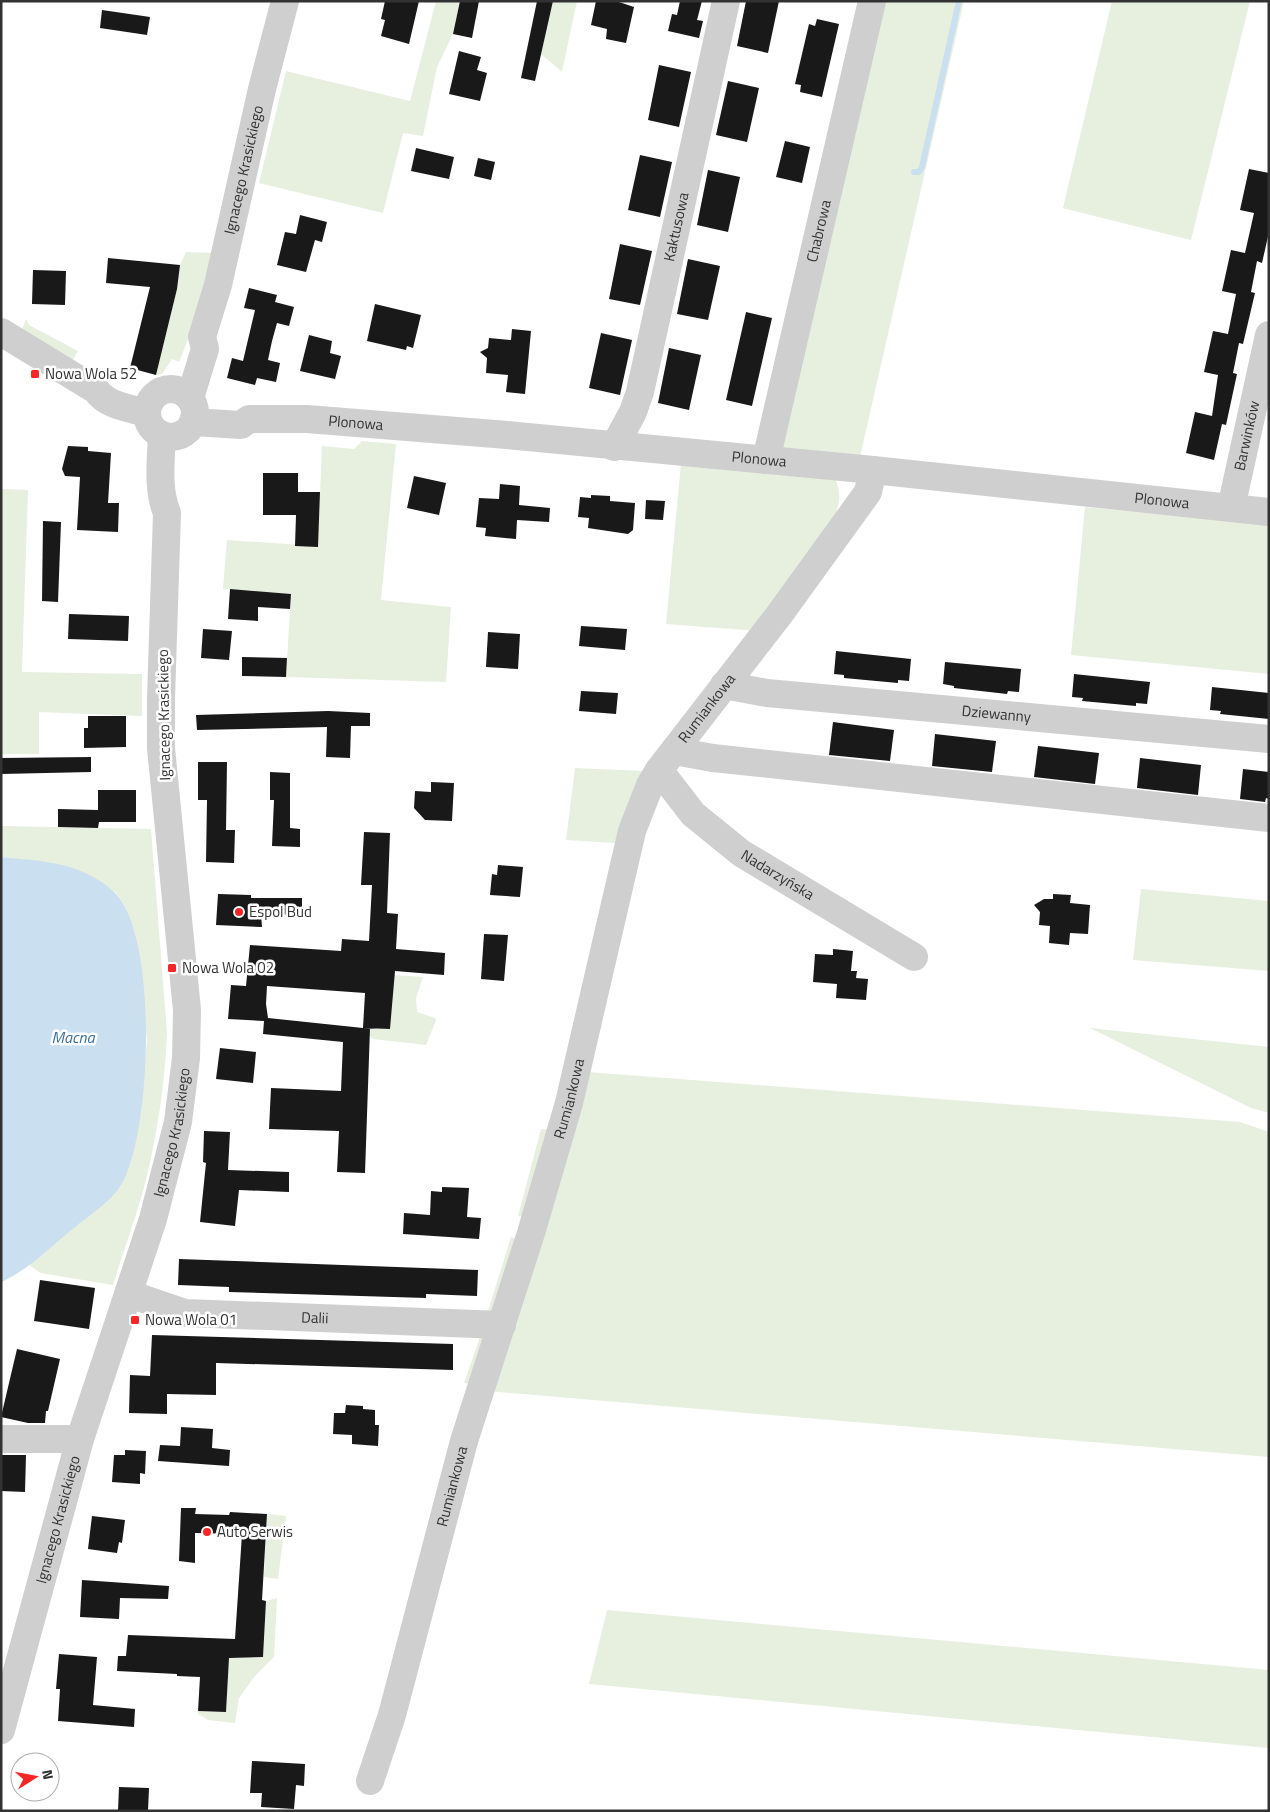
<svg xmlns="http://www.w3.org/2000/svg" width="1270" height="1812" viewBox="0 0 1270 1812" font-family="'Titillium Web',sans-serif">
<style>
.green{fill:#e7efdf}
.water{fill:#cadff0}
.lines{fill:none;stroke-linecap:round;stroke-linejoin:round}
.stream{stroke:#cadff0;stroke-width:6}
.building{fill:#191919;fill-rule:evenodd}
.minor{stroke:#cfcfcf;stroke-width:28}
.poi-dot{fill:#f72626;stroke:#fff;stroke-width:2}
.labels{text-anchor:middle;stroke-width:5;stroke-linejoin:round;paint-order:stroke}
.street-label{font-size:15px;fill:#323232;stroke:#fff}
.poi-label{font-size:15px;fill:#323232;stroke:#fff;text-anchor:start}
.water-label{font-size:16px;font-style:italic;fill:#366e9e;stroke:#fff}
</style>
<rect width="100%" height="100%" fill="#fff"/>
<!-- green -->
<g class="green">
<path d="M 436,1 L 460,1 L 453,34 L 437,67 L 423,136 L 403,133 L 383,213 L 259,183 L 286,71 L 410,101 Z"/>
<path d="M 553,1 L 577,1 L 562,72 L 541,54 Z"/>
<path d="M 880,1 L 964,1 L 859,461 L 787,453 L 777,439 Z"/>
<path d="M 1112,1 L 1250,1 L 1191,240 L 1063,208 Z"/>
<path d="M 186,252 L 216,253 L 208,288 L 179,362 L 172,359 L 162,374 L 156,375 L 177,289 L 180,265 Z"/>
<path d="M 26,319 L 29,325 L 78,351 L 73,360 L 70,360 L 22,330 Z"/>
<path d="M 362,441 L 396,444 L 381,600 L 451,607 L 446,682 L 286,677 L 291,594 L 223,589 L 227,540 L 318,546 L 322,446 L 354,449 Z"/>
<path d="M 681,463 L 834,477 C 842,492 840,503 834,518 L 758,631 L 666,624 Z"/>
<path d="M 1,489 L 28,490 L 22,672 L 142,674 L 142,716 L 39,712 L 39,754 L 1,754 Z"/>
<path d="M 1085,507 L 1269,525 L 1269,674 L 1071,655 Z"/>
<path d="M 575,768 L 645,771 L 616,843 L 566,840 Z"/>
<path d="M 1,826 L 151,829 L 167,1033 C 165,1081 158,1129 147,1176 C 138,1212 124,1249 113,1285 L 41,1273 L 29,1265 L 74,1227 L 127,1172 L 141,1113 L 147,1040 L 135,933 L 123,903 L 115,892 L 13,858 L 1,857 Z"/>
<path d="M 1141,889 L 1269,901 L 1269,971 L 1133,960 Z"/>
<path d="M 394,975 L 423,977 L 416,998 L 417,1012 L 435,1018 L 436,1020 L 426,1045 L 373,1039 L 363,1031 L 363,1028 L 390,1029 Z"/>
<path d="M 1090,1028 L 1269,1047 L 1269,1113 L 1251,1108 Z"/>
<path d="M 588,1072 L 1240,1122 L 1269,1132 L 1269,1457 L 487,1391 Z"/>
<path d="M 541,1129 L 554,1130 L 529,1218 L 518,1216 Z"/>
<path d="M 511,1237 L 518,1240 L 500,1308 L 488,1311 Z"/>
<path d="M 480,1337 L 489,1344 L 476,1384 L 464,1383 Z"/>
<path d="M 267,1514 L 286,1516 L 278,1579 L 264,1577 Z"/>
<path d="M 277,1598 L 274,1657 L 255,1676 L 239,1698 L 235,1723 L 208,1720 L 198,1714 L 198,1711 L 226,1712 L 229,1658 L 263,1657 L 266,1601 Z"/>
<path d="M 607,1610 L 1269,1670 L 1269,1748 L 589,1684 Z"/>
</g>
<!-- water -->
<path class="water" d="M 1,857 C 42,861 82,862 114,892 C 159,934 152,1134 121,1185 C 110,1203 90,1214 74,1228 C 51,1246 29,1270 1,1282 Z"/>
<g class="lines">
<!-- stream -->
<path class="stream" d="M 914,172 L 919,172 L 922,167 L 959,1"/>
</g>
<!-- building -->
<g class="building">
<path d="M 385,1 L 419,1 L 409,44 L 381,36 L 385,20 L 381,19 Z"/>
<path d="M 460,1 L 479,1 L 472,38 L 453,34 Z"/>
<path d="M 537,1 L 553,1 L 535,81 L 521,78 Z"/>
<path d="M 596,1 L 616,1 L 634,7 L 626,43 L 606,39 L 607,29 L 591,25 Z"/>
<path d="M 680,1 L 702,1 L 697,20 L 703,21 L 699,38 L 668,31 L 672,14 L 677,15 Z"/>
<path d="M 746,1 L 779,1 L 768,53 L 737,46 Z"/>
<path d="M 102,10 L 150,17 L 147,35 L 100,28 Z"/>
<path d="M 817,19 L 839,24 L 822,97 L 800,92 L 801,85 L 795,84 L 809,24 L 815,26 Z"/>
<path d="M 459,51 L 481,57 L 477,70 L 487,73 L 480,101 L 449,94 Z"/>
<path d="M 659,65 L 691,72 L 679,127 L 648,120 Z"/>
<path d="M 728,81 L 759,88 L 747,142 L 716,135 Z"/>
<path d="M 785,141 L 810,147 L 802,183 L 776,177 Z"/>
<path d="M 416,148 L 454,157 L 449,179 L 411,171 Z"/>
<path d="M 640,155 L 672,162 L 660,217 L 628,210 Z"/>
<path d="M 478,158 L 495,162 L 491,180 L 474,176 Z"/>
<path d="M 1249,169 L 1269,173 L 1269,232 L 1262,263 L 1257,261 L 1251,292 L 1255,293 L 1243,344 L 1239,343 L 1233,373 L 1237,374 L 1226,425 L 1222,424 L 1214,460 L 1186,453 L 1195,412 L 1212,416 L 1218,375 L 1204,372 L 1213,331 L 1228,334 L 1236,294 L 1222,291 L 1231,250 L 1245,253 L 1254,213 L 1240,210 Z"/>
<path d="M 708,170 L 740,177 L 728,232 L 697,225 Z"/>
<path d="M 300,215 L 327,222 L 322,242 L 315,240 L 306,272 L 277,265 L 285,232 L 296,234 Z"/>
<path d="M 620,244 L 652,251 L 640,305 L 609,299 Z"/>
<path d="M 108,258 L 180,265 L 177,289 L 156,375 L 130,368 L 150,287 L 106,283 Z"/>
<path d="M 688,259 L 720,266 L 708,320 L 677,314 Z"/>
<path d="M 33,270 L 66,271 L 65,305 L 32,304 Z"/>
<path d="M 249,288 L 277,295 L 275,302 L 294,307 L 289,326 L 277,323 L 272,341 L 268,360 L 280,363 L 276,382 L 257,378 L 255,385 L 227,378 L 232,358 L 243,361 L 255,310 L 244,308 Z"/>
<path d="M 375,304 L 421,315 L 413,348 L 407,346 L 406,350 L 367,341 Z"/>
<path d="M 746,312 L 772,318 L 752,406 L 726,400 Z"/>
<path d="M 512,329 L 531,331 L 525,394 L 506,392 L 508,375 L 486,373 L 487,358 L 480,352 L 488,348 L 489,338 L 511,340 Z"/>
<path d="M 601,333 L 632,340 L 620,395 L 589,388 Z"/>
<path d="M 309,335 L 332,341 L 330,353 L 341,356 L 335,379 L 300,371 Z"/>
<path d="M 669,348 L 701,355 L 689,410 L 658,403 Z"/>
<path d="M 68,446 L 88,447 L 88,451 L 111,453 L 108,503 L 119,503 L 118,532 L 77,530 L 80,477 L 65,476 L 62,469 Z"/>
<path d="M 263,473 L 298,473 L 298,492 L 320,492 L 318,547 L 295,546 L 296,515 L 263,515 Z"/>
<path d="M 414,476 L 446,483 L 439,515 L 407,508 Z"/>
<path d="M 500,484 L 520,486 L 519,505 L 550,508 L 549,522 L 517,520 L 516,539 L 485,536 L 486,528 L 476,527 L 479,498 L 499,499 Z"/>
<path d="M 591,495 L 610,496 L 610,501 L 635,503 L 633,530 L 628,534 L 588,528 L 589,518 L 578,517 L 580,497 L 591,498 Z"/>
<path d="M 646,500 L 665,501 L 663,520 L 645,519 Z"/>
<path d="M 43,521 L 61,522 L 58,602 L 42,601 Z"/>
<path d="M 230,589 L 291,594 L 290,609 L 258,607 L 258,621 L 228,619 Z"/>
<path d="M 69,614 L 129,616 L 128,641 L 68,639 Z"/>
<path d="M 581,626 L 627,629 L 625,650 L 579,646 Z"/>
<path d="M 203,629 L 232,631 L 229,660 L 201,658 Z"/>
<path d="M 488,632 L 520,634 L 518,669 L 486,667 Z"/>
<path d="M 836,651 L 911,659 L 909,681 L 898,680 L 898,683 L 844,678 L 844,675 L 834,674 Z"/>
<path d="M 242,657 L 287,658 L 286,677 L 242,676 Z"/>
<path d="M 945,662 L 1021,669 L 1019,692 L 1008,691 L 1007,694 L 954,688 L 954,686 L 943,684 Z"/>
<path d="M 1074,674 L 1150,682 L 1147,704 L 1136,703 L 1136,706 L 1082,701 L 1083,698 L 1072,697 Z"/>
<path d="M 1212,687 L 1269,693 L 1269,719 L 1220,714 L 1221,711 L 1210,710 Z"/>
<path d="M 581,691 L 618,693 L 616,714 L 579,711 Z"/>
<path d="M 328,711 L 370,713 L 370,726 L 351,726 L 350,758 L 326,757 L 327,727 L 197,730 L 196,715 Z"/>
<path d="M 88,716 L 126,716 L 126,747 L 84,748 L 84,728 L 88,728 Z"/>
<path d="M 833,722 L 894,730 L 890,761 L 829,755 Z"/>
<path d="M 935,734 L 996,741 L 992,772 L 932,766 Z"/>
<path d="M 1038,746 L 1099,753 L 1095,784 L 1034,777 Z"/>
<path d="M 91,757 L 91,772 L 1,774 L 1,758 Z"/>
<path d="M 1140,758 L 1201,765 L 1198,795 L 1137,788 Z"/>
<path d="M 198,762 L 227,762 L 226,830 L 235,830 L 234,863 L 206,862 L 207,800 L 198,800 Z"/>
<path d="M 1243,769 L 1269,772 L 1269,799 L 1266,798 L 1265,802 L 1240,799 Z"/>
<path d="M 270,772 L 290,773 L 290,828 L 300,829 L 300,847 L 272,846 L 274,800 L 270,800 Z"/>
<path d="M 431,782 L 454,783 L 452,821 L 425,820 L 414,808 L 415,791 L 431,792 Z"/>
<path d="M 98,790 L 136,790 L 136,822 L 99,822 L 98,828 L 58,827 L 58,809 L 98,810 Z"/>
<path d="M 364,832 L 390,833 L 387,913 L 398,914 L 396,949 L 445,953 L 444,975 L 395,971 L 390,1029 L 363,1028 L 370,1028 L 365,1173 L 337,1172 L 339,1131 L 269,1129 L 271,1088 L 341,1091 L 343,1042 L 263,1034 L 264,1021 L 228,1019 L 231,985 L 246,986 L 250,945 L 341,951 L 342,939 L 369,941 L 372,885 L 361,885 ZM 267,986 L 365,993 L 363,1028 L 268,1018 L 266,1004 Z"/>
<path d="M 498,865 L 523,867 L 520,897 L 490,895 L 492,874 L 497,875 Z"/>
<path d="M 218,894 L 251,895 L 251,898 L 302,898 L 302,915 L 261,914 L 262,927 L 216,925 Z"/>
<path d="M 1053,894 L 1071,895 L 1070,903 L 1090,905 L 1088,934 L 1070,933 L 1069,945 L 1049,943 L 1050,926 L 1039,925 L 1040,912 L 1034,905 L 1044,899 L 1053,899 Z"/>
<path d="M 484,934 L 508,935 L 504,981 L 481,979 Z"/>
<path d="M 833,949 L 853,951 L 851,971 L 857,971 L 856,978 L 868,979 L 866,1000 L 836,998 L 837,984 L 813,982 L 815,954 L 833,955 Z"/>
<path d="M 220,1048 L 256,1052 L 253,1083 L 216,1079 Z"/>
<path d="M 204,1131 L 230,1132 L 228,1170 L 289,1172 L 289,1192 L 239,1190 L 235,1226 L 200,1222 L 206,1163 L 203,1162 Z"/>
<path d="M 442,1187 L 469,1188 L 467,1217 L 481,1218 L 479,1239 L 403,1234 L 404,1213 L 430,1215 L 431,1191 L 442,1192 Z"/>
<path d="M 179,1259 L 478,1270 L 477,1296 L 426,1294 L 426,1298 L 229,1292 L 229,1287 L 178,1285 Z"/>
<path d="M 40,1280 L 95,1288 L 89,1329 L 34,1321 Z"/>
<path d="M 152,1335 L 453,1344 L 453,1370 L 216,1363 L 216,1395 L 167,1394 L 167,1414 L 129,1413 L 130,1375 L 150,1376 Z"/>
<path d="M 17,1349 L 60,1359 L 48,1411 L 46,1411 L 45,1423 L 28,1423 L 1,1417 Z"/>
<path d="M 346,1405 L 363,1406 L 363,1409 L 375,1410 L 375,1425 L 379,1425 L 378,1446 L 352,1444 L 352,1435 L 333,1434 L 334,1413 L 345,1413 Z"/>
<path d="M 181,1427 L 213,1429 L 212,1448 L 230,1450 L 229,1466 L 158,1461 L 160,1445 L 180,1446 Z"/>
<path d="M 125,1450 L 146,1451 L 145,1474 L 140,1473 L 140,1484 L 112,1482 L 114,1455 L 125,1455 Z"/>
<path d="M 1,1455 L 26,1455 L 25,1492 L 1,1491 Z"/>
<path d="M 181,1508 L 196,1508 L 195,1514 L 229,1515 L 230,1512 L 267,1514 L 262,1600 L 266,1601 L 263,1657 L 229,1658 L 226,1712 L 198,1711 L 200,1677 L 177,1676 L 177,1674 L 117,1671 L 118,1656 L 126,1656 L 128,1635 L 235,1639 L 242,1534 L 195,1533 L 195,1563 L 179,1561 Z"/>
<path d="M 92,1516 L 125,1520 L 122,1543 L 119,1542 L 117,1553 L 88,1549 Z"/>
<path d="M 82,1580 L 169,1586 L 168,1599 L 120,1598 L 119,1619 L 80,1617 Z"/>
<path d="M 59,1654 L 97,1657 L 93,1705 L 135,1709 L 134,1727 L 58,1721 L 60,1689 L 56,1689 Z"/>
<path d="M 252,1761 L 305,1764 L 304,1786 L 296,1785 L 294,1809 L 261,1807 L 262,1793 L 250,1793 Z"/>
<path d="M 119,1787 L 149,1788 L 148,1811 L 118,1811 Z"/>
</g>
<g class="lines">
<!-- minor -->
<g class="minor">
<path d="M 1,332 L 96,390 C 107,406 129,408 147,413"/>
<circle cx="171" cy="413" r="24"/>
<path id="s1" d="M 190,398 L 205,349 L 202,337 L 218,285 L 262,89 L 285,1"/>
<path id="s2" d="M 193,422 L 241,425 L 249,419 L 307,419 L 507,435 L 873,470 L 1269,512"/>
<path id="s3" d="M 614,447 L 633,412 L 640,392 L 726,1"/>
<path id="s4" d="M 766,460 L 872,1"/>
<path id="s5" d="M 1231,508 L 1269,335"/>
<path id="s6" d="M 724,685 L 767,693 L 1269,739"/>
<path d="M 674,751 L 713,758 L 1269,818"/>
<path id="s7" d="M 659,770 L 693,814 L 741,853 L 914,957"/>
<path id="s8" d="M 129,1294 L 185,1313 L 502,1325"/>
<path d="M 1,1439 L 80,1439"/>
<path id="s9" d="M 1,1730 L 80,1439 L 153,1219 L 178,1122 L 186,1058 L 187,1010 L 161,748 L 161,698 L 167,513 C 157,489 161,460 162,435"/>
<path id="s10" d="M 370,1781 L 392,1715 L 464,1441 L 531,1233 L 569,1103 L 632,831 L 650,785 L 659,770 L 779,615 L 868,492 L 873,470"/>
</g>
</g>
<!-- markers -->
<g class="poi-dot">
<rect x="30" y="369" width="10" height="10" rx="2.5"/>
<circle cx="239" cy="912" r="5"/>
<rect x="167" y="963" width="10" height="10" rx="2.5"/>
<rect x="130" y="1315" width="10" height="10" rx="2.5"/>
<circle cx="207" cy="1532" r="5"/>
</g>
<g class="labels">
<!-- street labels -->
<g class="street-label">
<text dy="5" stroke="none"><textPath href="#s1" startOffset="236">Ignacego Krasickiego</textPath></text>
<text dy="5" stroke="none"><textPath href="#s3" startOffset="230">Kaktusowa</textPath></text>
<text dy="5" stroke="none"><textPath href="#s4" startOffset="235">Chabrowa</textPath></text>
<text dy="5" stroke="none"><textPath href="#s2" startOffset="165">Plonowa</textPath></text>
<text dy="5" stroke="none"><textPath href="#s5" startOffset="74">Barwinków</textPath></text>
<text dy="5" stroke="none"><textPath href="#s2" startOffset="570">Plonowa</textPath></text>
<text dy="5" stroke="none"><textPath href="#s2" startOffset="975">Plonowa</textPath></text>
<text dy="5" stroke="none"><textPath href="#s10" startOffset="1131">Rumiankowa</textPath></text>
<text dy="5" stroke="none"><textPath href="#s6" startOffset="274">Dziewanny</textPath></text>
<text transform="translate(164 715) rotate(-91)" y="5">Ignacego Krasickiego</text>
<text dy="5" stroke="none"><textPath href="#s7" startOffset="160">Nadarzyńska</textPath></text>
<text dy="5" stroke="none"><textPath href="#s10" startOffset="711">Rumiankowa</textPath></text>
<text dy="5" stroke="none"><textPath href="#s9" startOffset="622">Ignacego Krasickiego</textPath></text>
<text dy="5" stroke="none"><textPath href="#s8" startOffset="189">Dalii</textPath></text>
<text dy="5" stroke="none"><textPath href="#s10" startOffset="306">Rumiankowa</textPath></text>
<text dy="5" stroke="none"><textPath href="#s9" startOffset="218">Ignacego Krasickiego</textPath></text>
</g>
<!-- poi labels -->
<g class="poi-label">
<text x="45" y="379">Nowa Wola 52</text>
<text x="249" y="917">Espol Bud</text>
<text x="182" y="973">Nowa Wola 02</text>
<text x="145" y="1325">Nowa Wola 01</text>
<text x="217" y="1537">Auto Serwis</text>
</g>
<!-- water labels -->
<g class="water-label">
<text x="73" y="1043">Macna</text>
</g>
</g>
<!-- border -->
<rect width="1270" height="1812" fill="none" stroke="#323232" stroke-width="5"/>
<!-- north arrow -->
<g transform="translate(35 1777) rotate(79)"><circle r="24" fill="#ffffff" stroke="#adadad"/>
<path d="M0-4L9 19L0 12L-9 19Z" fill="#f72626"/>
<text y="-8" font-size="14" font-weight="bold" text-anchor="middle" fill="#323232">N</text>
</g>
</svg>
